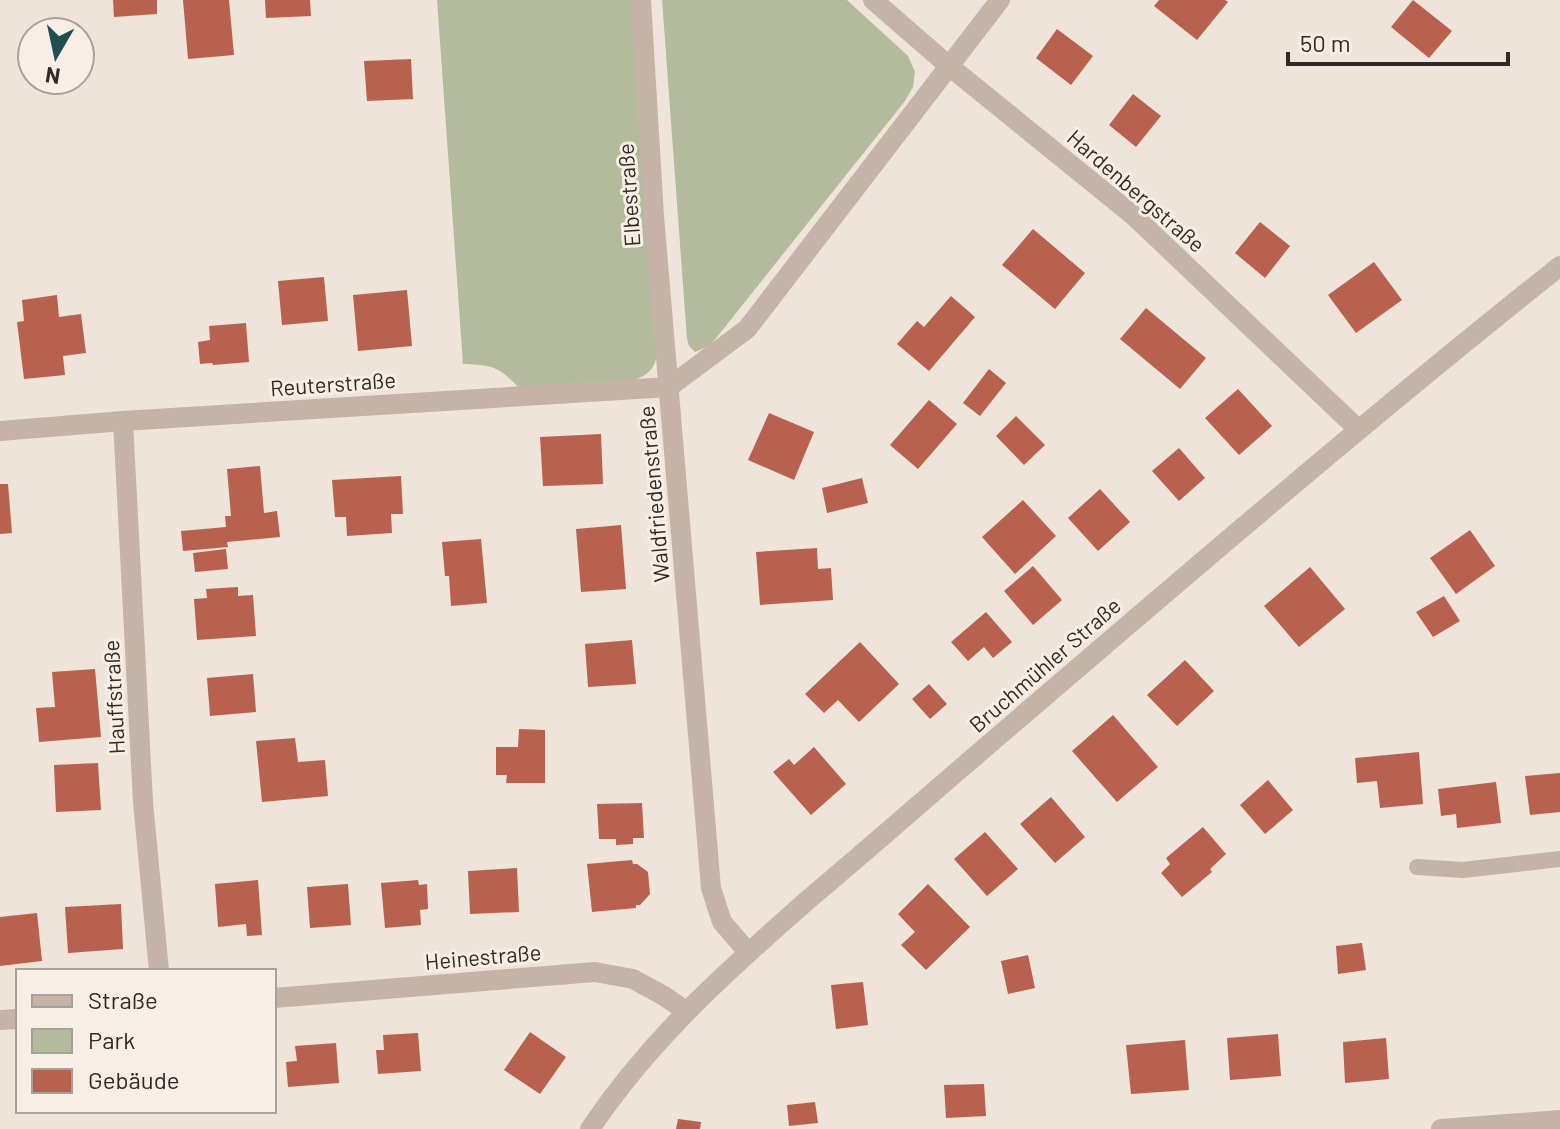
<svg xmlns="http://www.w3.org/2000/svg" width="1560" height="1129" viewBox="0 0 1560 1129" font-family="Barlow,sans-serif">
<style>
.green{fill:#b3bb9c}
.building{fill:#b8614e}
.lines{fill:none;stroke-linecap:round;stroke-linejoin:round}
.service{stroke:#c5b3a8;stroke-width:16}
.minor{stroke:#c5b3a8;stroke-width:20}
.tertiary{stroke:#c5b3a8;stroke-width:20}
.labels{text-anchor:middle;stroke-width:6;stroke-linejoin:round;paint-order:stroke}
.street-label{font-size:22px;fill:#322a27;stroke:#f7eee6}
</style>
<rect width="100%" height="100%" fill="#eee4da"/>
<!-- green -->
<g class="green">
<path d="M 437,0 L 632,0 L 657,354 C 655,369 648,375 634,380 L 518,387 C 499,366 490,365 463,364 Z"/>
<path d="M 662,0 L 847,0 L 908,56 L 915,72 L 913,87 L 905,101 L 717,337 L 709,346 L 695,352 L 689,346 L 687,339 Z"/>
</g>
<!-- building -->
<g class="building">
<path d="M 113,0 L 157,0 L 157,14 L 114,17 Z"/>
<path d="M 183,0 L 229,0 L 234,55 L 188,59 Z"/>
<path d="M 265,0 L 310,0 L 311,16 L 266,18 Z"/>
<path d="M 1159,0 L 1225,0 L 1228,2 L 1197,40 L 1154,6 Z"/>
<path d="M 1413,0 L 1452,31 L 1429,58 L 1391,27 Z"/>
<path d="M 1057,29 L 1093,56 L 1071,85 L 1036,58 Z"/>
<path d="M 411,59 L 413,99 L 367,101 L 364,61 Z"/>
<path d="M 1133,94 L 1161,116 L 1136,147 L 1109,125 Z"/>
<path d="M 1260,222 L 1290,246 L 1265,278 L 1235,253 Z"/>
<path d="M 1033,229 L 1085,273 L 1055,309 L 1002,265 Z"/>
<path d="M 1374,262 L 1402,300 L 1356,333 L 1328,295 Z"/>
<path d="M 324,277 L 328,321 L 282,325 L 278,281 Z"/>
<path d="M 407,290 L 412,346 L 358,351 L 353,295 Z"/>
<path d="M 57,295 L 59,317 L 81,314 L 86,353 L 63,356 L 65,375 L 24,379 L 17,322 L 24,321 L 22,300 Z"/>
<path d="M 951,296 L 975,317 L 929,371 L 897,344 L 917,321 L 924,327 Z"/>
<path d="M 1146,308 L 1206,358 L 1180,389 L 1120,339 Z"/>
<path d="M 246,323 L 249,362 L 213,365 L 212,363 L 200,364 L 198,342 L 210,340 L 209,326 Z"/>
<path d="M 989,369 L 1006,383 L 980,416 L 963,403 Z"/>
<path d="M 1238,389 L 1272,426 L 1239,455 L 1205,418 Z"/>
<path d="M 929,400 L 957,424 L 918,469 L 890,445 Z"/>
<path d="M 769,413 L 814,432 L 794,480 L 748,460 Z"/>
<path d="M 1016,416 L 1045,445 L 1024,465 L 996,436 Z"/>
<path d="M 601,434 L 603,484 L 543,486 L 540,437 Z"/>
<path d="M 1179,448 L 1205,478 L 1179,501 L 1152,471 Z"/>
<path d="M 260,466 L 264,513 L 277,511 L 280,537 L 227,542 L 228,547 L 183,551 L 181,531 L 226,527 L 225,516 L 231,516 L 227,469 Z"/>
<path d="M 401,476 L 403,514 L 391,514 L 392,533 L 347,536 L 346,517 L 335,517 L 332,480 Z"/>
<path d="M 862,478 L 868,503 L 827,513 L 822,488 Z"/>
<path d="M 0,484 L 8,484 L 12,533 L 0,534 Z"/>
<path d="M 1100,489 L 1130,522 L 1098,551 L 1068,518 Z"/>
<path d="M 1023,500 L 1056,536 L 1015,574 L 982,537 Z"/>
<path d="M 621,525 L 626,589 L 581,592 L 576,529 Z"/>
<path d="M 1470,530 L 1495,566 L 1456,594 L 1430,558 Z"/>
<path d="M 481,539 L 487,603 L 451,606 L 449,576 L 445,576 L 442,542 Z"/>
<path d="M 817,548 L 818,569 L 831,568 L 833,600 L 760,605 L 756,552 Z"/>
<path d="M 226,549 L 228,569 L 195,572 L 193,553 Z"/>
<path d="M 1033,566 L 1062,600 L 1033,625 L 1004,591 Z"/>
<path d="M 1310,567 L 1345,609 L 1299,647 L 1264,606 Z"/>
<path d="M 238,587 L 238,596 L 253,595 L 256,636 L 197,640 L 194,599 L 207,598 L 206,589 Z"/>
<path d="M 1444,596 L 1460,621 L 1433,637 L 1416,612 Z"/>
<path d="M 986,612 L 1012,642 L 993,658 L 984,647 L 968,661 L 951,642 Z"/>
<path d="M 632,640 L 636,684 L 588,687 L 585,644 Z"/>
<path d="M 860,642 L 899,684 L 859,722 L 838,700 L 824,713 L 805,694 Z"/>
<path d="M 1185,660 L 1214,691 L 1177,726 L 1147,695 Z"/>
<path d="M 95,669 L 101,737 L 39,742 L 36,708 L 55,707 L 52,672 Z"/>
<path d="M 253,674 L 256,712 L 210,716 L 207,678 Z"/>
<path d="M 929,684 L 947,704 L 930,719 L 912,699 Z"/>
<path d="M 1113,715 L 1158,767 L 1117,802 L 1072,751 Z"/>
<path d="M 519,729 L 545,730 L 545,783 L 506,783 L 507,775 L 496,775 L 496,747 L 518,747 Z"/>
<path d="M 295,738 L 298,762 L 325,760 L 328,796 L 262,802 L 256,741 Z"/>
<path d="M 814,747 L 846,784 L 811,815 L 773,772 L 789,759 L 794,765 Z"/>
<path d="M 1419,752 L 1423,804 L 1380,808 L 1377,781 L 1357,783 L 1355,758 Z"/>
<path d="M 98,763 L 101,810 L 56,812 L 54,765 Z"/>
<path d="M 1560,773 L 1560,812 L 1530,815 L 1525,776 Z"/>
<path d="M 1268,780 L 1293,810 L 1265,834 L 1240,805 Z"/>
<path d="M 1496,782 L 1501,823 L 1457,828 L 1456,814 L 1441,816 L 1438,789 Z"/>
<path d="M 1051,797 L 1085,837 L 1055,863 L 1020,824 Z"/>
<path d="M 642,803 L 644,838 L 633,838 L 633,844 L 616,845 L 616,839 L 599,839 L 597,804 Z"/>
<path d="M 1203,827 L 1226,854 L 1210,869 L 1212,872 L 1182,897 L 1161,873 L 1170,864 L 1166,858 Z"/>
<path d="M 985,832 L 1018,869 L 987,896 L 954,859 Z"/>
<path d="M 632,860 L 633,864 L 637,864 L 648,872 L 650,894 L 640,905 L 636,905 L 636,908 L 592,912 L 587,864 Z"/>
<path d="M 517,868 L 519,912 L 470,914 L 468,871 Z"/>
<path d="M 258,880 L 262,935 L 247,936 L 246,924 L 218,927 L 215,884 Z"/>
<path d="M 418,880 L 419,885 L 427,884 L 428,909 L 420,910 L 421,925 L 385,928 L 381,883 Z"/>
<path d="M 348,884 L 351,925 L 310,928 L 307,887 Z"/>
<path d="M 928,884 L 970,927 L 926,970 L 901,945 L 915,932 L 898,914 Z"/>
<path d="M 121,904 L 123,949 L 68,953 L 65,907 Z"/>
<path d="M 37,913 L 42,961 L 0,966 L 0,917 Z"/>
<path d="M 1362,943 L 1366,970 L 1338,974 L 1336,946 Z"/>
<path d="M 1028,955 L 1035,988 L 1008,994 L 1001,961 Z"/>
<path d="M 863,982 L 868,1025 L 836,1029 L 831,985 Z"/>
<path d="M 530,1032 L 566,1057 L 540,1094 L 504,1070 Z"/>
<path d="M 418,1033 L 421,1071 L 378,1074 L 376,1050 L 384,1050 L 383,1035 Z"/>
<path d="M 1278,1034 L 1281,1076 L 1230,1080 L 1227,1038 Z"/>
<path d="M 1386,1038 L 1389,1079 L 1345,1083 L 1343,1042 Z"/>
<path d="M 1185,1040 L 1189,1090 L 1131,1094 L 1126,1045 Z"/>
<path d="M 336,1043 L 339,1083 L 288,1087 L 286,1062 L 297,1061 L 295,1046 Z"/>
<path d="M 984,1084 L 986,1116 L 946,1118 L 944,1085 Z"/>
<path d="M 815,1102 L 818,1123 L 789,1126 L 787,1105 Z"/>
<path d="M 678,1119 L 701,1122 L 700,1129 L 676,1129 Z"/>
</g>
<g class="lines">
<!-- service -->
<path class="service" d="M 1417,867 L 1463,870 L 1560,859"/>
<!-- minor -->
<g class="minor">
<path d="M 641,0 L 654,216 L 711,888 L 722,922 L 748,952"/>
<path d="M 873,0 L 949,66 L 1134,216 L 1359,430"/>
<path d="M 669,387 L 747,329 L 1000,0"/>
<path d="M 123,421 L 143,802 L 159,971"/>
<path d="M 0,431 L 123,421 L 669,387"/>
<path d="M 274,998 L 595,972 L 633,979 L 664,996 L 686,1011"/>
<path d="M 0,1020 L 18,1019"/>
<path d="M 1441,1129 L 1560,1120"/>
</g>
<!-- tertiary -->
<path class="tertiary" d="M 590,1129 C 651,1038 728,970 810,898 C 860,856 909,813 959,770 C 1157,600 1355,429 1560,266"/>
</g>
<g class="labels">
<!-- street labels -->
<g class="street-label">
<text transform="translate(1136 191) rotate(41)" y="8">Hardenbergstraße</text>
<text transform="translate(629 195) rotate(-94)" y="8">Elbestraße</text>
<text transform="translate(333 384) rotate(-4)" y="8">Reuterstraße</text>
<text transform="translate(654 494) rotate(-95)" y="8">Waldfriedenstraße</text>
<text transform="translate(1045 665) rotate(-41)" y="8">Bruchmühler Straße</text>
<text transform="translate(114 697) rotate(-93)" y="8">Hauffstraße</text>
<text transform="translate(483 957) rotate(-5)" y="8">Heinestraße</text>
</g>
</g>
<!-- legend -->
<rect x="16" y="969" width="260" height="144" fill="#f7eee6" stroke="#a8a09a" stroke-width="2"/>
<rect x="32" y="995" width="40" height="12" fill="#c5b3a8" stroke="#a8a09a" stroke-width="2"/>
<text x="88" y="1009" font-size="24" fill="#322a27">Straße</text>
<rect x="32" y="1029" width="40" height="24" fill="#b3bb9c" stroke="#a8a09a" stroke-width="2"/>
<text x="88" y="1049" font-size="24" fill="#322a27">Park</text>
<rect x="32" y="1069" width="40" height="24" fill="#b8614e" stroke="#a8a09a" stroke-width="2"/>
<text x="88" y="1089" font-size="24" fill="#322a27">Gebäude</text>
<!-- north arrow -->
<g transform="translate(56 56) rotate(189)"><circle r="38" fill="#f7eee6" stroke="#a8a09a" stroke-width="2"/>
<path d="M0-6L14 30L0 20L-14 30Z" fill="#214f4f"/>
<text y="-12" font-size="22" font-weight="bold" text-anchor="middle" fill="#322a27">N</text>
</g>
<!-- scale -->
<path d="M1288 52v12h220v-12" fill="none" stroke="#322a27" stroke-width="4"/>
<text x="1300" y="52" font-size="24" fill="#322a27" stroke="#f7eee6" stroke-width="6" paint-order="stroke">50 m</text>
</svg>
